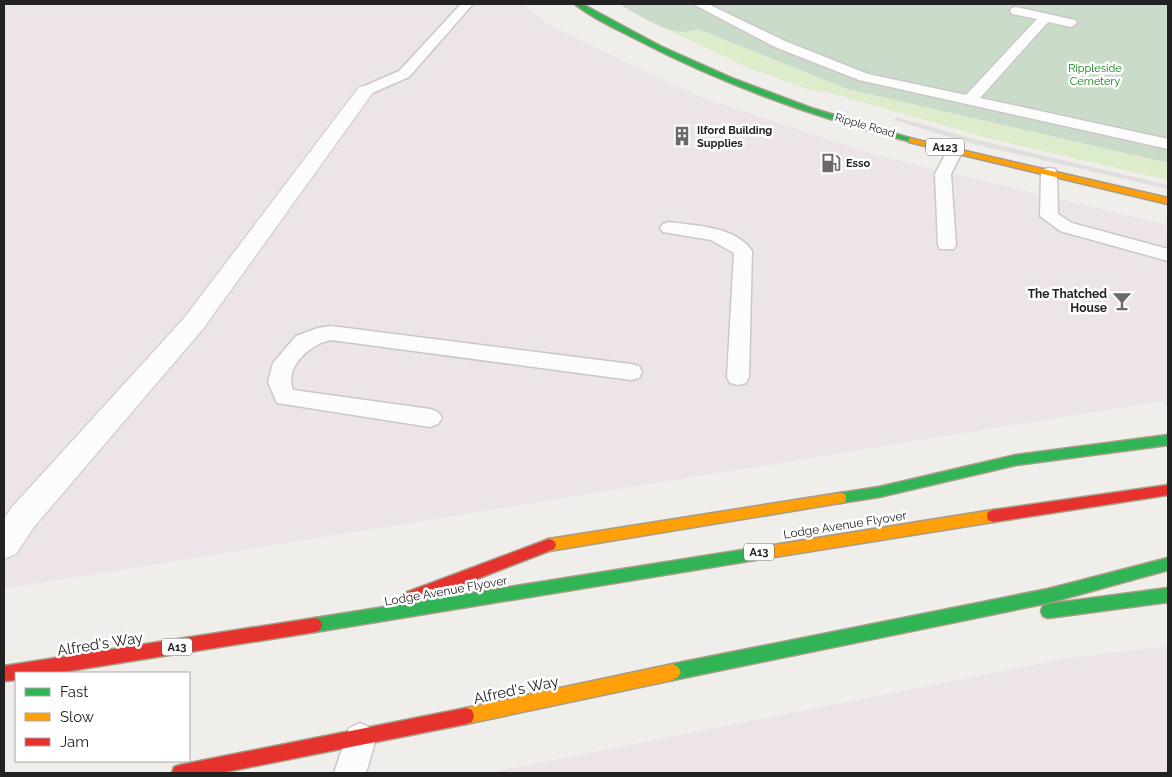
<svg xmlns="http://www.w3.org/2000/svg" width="1172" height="777" viewBox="0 0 1172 777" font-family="Raleway,sans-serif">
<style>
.industrial{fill:#ede4e9}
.grass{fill:#ddeccb}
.cemetery{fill:#cadbca}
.parking{fill:#e0dfde}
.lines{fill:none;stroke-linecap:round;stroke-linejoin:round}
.lane-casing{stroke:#c9c8c7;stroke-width:3}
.street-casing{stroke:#c9c8c7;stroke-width:2}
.fast-casing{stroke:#a79c86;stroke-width:3}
.slow-casing{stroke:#a79c86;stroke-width:3}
.jam-casing{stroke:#a79c86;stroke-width:3}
.lane{fill:#fdfcfc;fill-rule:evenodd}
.street{fill:#fdfcfc;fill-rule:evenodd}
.fast{fill:#30b455;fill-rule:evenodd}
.slow{fill:#ff9f0a;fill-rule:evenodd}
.jam{fill:#e5322d;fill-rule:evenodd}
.labels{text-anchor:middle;stroke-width:5;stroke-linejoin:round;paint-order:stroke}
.far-park-label{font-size:11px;fill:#0c8416;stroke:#fff}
.far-street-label{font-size:11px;fill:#222;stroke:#fff}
.far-poi-label{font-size:11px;font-weight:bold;fill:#222;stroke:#fff;text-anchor:start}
.shield{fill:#fff;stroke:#646464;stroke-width:1}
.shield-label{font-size:11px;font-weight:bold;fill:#222}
.poi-label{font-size:12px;font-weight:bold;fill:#222;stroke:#fff;text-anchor:end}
.street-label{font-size:12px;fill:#222;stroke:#fff}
.near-street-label{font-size:15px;fill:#222;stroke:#fff}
</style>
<rect width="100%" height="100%" fill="#f0eeeb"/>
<!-- industrial -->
<g class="industrial">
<path d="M 4,4 L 523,4 L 551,26 L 700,97 L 880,156 L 1168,225 L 1168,400 L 4,589 Z"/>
<path d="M 1168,646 L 1168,773 L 487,773 L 1069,658 Z"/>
</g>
<!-- grass -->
<path class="grass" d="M 661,27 L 691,32 L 698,29 L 847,89 L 1168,163 L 1168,180 L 987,138 L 827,92 L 813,91 L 749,68 Z"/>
<!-- cemetery -->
<path class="cemetery" d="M 619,4 L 1168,4 L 1168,163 L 847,89 L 698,29 C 675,40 639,15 619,4 Z"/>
<!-- parking -->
<path class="parking" d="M 896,117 L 974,139 L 1168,185 L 1168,189 L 973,144 L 894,120 Z"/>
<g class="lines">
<defs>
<g id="lane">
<path d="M 461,4 L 473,4 L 409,77 L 370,94 L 360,94 L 358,91 L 360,88 L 399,71 Z"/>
<path d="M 693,4 L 708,4 L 785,41 L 868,74 L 966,95 L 1037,19 L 1012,14 L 1010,11 L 1012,8 L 1016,7 L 1075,20 L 1077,23 L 1071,27 L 1048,22 L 980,98 L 1168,139 L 1168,149 L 859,80 L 775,47 Z"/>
<path d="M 955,145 L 963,150 L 951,174 L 956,245 L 954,249 L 940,249 L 938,245 L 935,174 L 949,147 Z"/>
<path d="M 1049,168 L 1055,169 L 1057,173 L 1058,214 L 1072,223 L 1168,249 L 1168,261 L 1060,231 L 1040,216 L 1041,173 L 1043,169 Z"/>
<path d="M 669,222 C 695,226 736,226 752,251 L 749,377 L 746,383 L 738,385 L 730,383 L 727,377 L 734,253 L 711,240 L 663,232 L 660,228 L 663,224 Z"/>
<path d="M 331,326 L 631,364 L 639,366 L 642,372 L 639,378 L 631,380 L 331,340 C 310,344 284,367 293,390 L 430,409 L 438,412 L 442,418 L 438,424 L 430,427 L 277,403 L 268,382 L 273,363 L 296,336 L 318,328 Z"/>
<path d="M 360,723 L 371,728 L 376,739 L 366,773 L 334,773 L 349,728 Z"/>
</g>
<path id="street" d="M 365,86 L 371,87 L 374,91 L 203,329 L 34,527 L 16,554 L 4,559 L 4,518 L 12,507 L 185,317 L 359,87 Z"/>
<g id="fast">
<path d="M 575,4 L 582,4 L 660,46 L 734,79 L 811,108 L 916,140 L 912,142 C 816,118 722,84 634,38 C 615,28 592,18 575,4 Z"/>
<path d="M 1168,435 L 1168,445 L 1016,465 L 879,497 L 840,503 L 835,502 L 834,498 L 835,494 L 840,493 L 879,487 L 1016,455 Z"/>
<path d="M 755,548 L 760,550 L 762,554 L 760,558 L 755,560 L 315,632 L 310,630 L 308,625 L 310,620 L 315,618 Z"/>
<path d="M 1168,558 L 1168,570 L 1048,603 L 673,680 L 668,677 L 665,672 L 668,667 L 673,664 L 1048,589 Z"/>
<path d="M 1168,588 L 1168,602 L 1048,618 L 1043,616 L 1041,611 L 1043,606 L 1048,604 Z"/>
</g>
<g id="slow">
<path d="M 909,138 L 1168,198 L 1168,204 L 909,142 Z"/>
<path d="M 840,493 L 845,494 L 846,498 L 845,502 L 840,503 L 549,551 L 544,549 L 542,545 L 544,541 L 549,539 Z"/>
<path d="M 993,510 L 998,512 L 999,516 L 998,520 L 993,522 L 755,560 L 750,558 L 748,554 L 750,550 L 755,548 Z"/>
<path d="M 673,664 L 678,667 L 681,672 L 678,677 L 673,680 L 466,724 L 460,722 L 458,716 L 460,710 L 466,708 Z"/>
</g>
<g id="jam">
<path d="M 1168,485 L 1168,495 L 993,522 L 988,520 L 987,516 L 988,512 L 993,510 Z"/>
<path d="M 549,539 L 554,541 L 556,545 L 554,549 L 407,606 L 402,604 L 400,599 L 402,594 Z"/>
<path d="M 315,618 L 320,620 L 322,625 L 320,630 L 315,632 L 56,673 L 16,673 L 16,680 L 4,681 L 4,666 Z"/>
<path d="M 466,708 L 472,710 L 474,716 L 472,722 L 466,724 L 220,773 L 172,773 L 174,767 L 180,765 Z"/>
</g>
</defs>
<!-- lane casing -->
<use href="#lane" class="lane-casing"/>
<!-- street casing -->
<use href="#street" class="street-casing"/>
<!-- fast casing -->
<use href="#fast" class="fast-casing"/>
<!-- slow casing -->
<use href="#slow" class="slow-casing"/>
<!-- jam casing -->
<use href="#jam" class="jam-casing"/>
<!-- lane -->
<use href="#lane" class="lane"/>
<!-- street -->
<use href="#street" class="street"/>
<!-- fast -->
<use href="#fast" class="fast"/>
<!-- slow -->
<use href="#slow" class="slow"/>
<!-- jam -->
<use href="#jam" class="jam"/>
</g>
<!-- icons -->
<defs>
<symbol id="building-bare" viewBox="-9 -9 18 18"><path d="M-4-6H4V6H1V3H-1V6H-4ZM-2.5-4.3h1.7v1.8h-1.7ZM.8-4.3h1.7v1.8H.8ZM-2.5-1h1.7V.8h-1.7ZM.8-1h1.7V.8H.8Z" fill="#6a6968" stroke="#fff" stroke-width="2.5" paint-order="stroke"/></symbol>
<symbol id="fuel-bare" viewBox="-9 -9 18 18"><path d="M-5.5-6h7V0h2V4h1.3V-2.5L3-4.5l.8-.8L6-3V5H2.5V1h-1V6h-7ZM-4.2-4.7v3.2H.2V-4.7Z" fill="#6a6968" stroke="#fff" stroke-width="2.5" paint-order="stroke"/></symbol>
<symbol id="bar-bare" viewBox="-9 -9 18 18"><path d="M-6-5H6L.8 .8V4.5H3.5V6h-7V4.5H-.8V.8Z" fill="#6a6968" stroke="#fff" stroke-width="2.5" paint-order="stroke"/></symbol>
</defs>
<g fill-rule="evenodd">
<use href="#building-bare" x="668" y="122" width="28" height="28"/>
<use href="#fuel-bare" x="817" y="149" width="28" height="28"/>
<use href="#bar-bare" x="1108" y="287" width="28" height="28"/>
</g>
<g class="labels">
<!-- far-park labels -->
<g class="far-park-label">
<text x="1095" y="72">Rippleside<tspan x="1095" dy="13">Cemetery</tspan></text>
</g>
<!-- far-street labels -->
<g class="far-street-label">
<text transform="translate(865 125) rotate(16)" y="4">Ripple Road</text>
</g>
<!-- far-poi labels -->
<g class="far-poi-label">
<text x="697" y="134">Ilford Building<tspan x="697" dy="13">Supplies</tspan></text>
<text x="846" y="167">Esso</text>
</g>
<!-- shield labels -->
<g class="shield">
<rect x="926" y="138.5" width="38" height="17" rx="4"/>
<rect x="744" y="543.5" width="30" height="17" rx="4"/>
<rect x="162" y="638.5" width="30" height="17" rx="4"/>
</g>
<g class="shield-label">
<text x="945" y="151">A123</text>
<text x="759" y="556">A13</text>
<text x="177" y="651">A13</text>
</g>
<!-- poi labels -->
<g class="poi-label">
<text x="1107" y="298">The Thatched<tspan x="1107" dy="14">House</tspan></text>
</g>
<!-- street labels -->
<g class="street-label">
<text transform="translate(845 525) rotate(-9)" y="4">Lodge Avenue Flyover</text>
<text transform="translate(446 591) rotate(-10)" y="4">Lodge Avenue Flyover</text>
</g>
<!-- near-street labels -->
<g class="near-street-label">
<text transform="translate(100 644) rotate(-9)" y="5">Alfred's Way</text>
<text transform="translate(516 690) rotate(-12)" y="5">Alfred's Way</text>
</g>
</g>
<!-- border -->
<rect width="1172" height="777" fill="none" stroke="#222222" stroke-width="10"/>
<!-- legend -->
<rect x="15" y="672" width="175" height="90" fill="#ffffff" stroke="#a7a7a7"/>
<rect x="25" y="688" width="25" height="8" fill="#30b455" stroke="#a7a7a7"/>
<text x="60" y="697" font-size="15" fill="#222222">Fast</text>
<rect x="25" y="713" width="25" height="8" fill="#ff9f0a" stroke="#a7a7a7"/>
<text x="60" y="722" font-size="15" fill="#222222">Slow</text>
<rect x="25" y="738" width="25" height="8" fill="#e5322d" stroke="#a7a7a7"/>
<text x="60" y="747" font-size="15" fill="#222222">Jam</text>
</svg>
